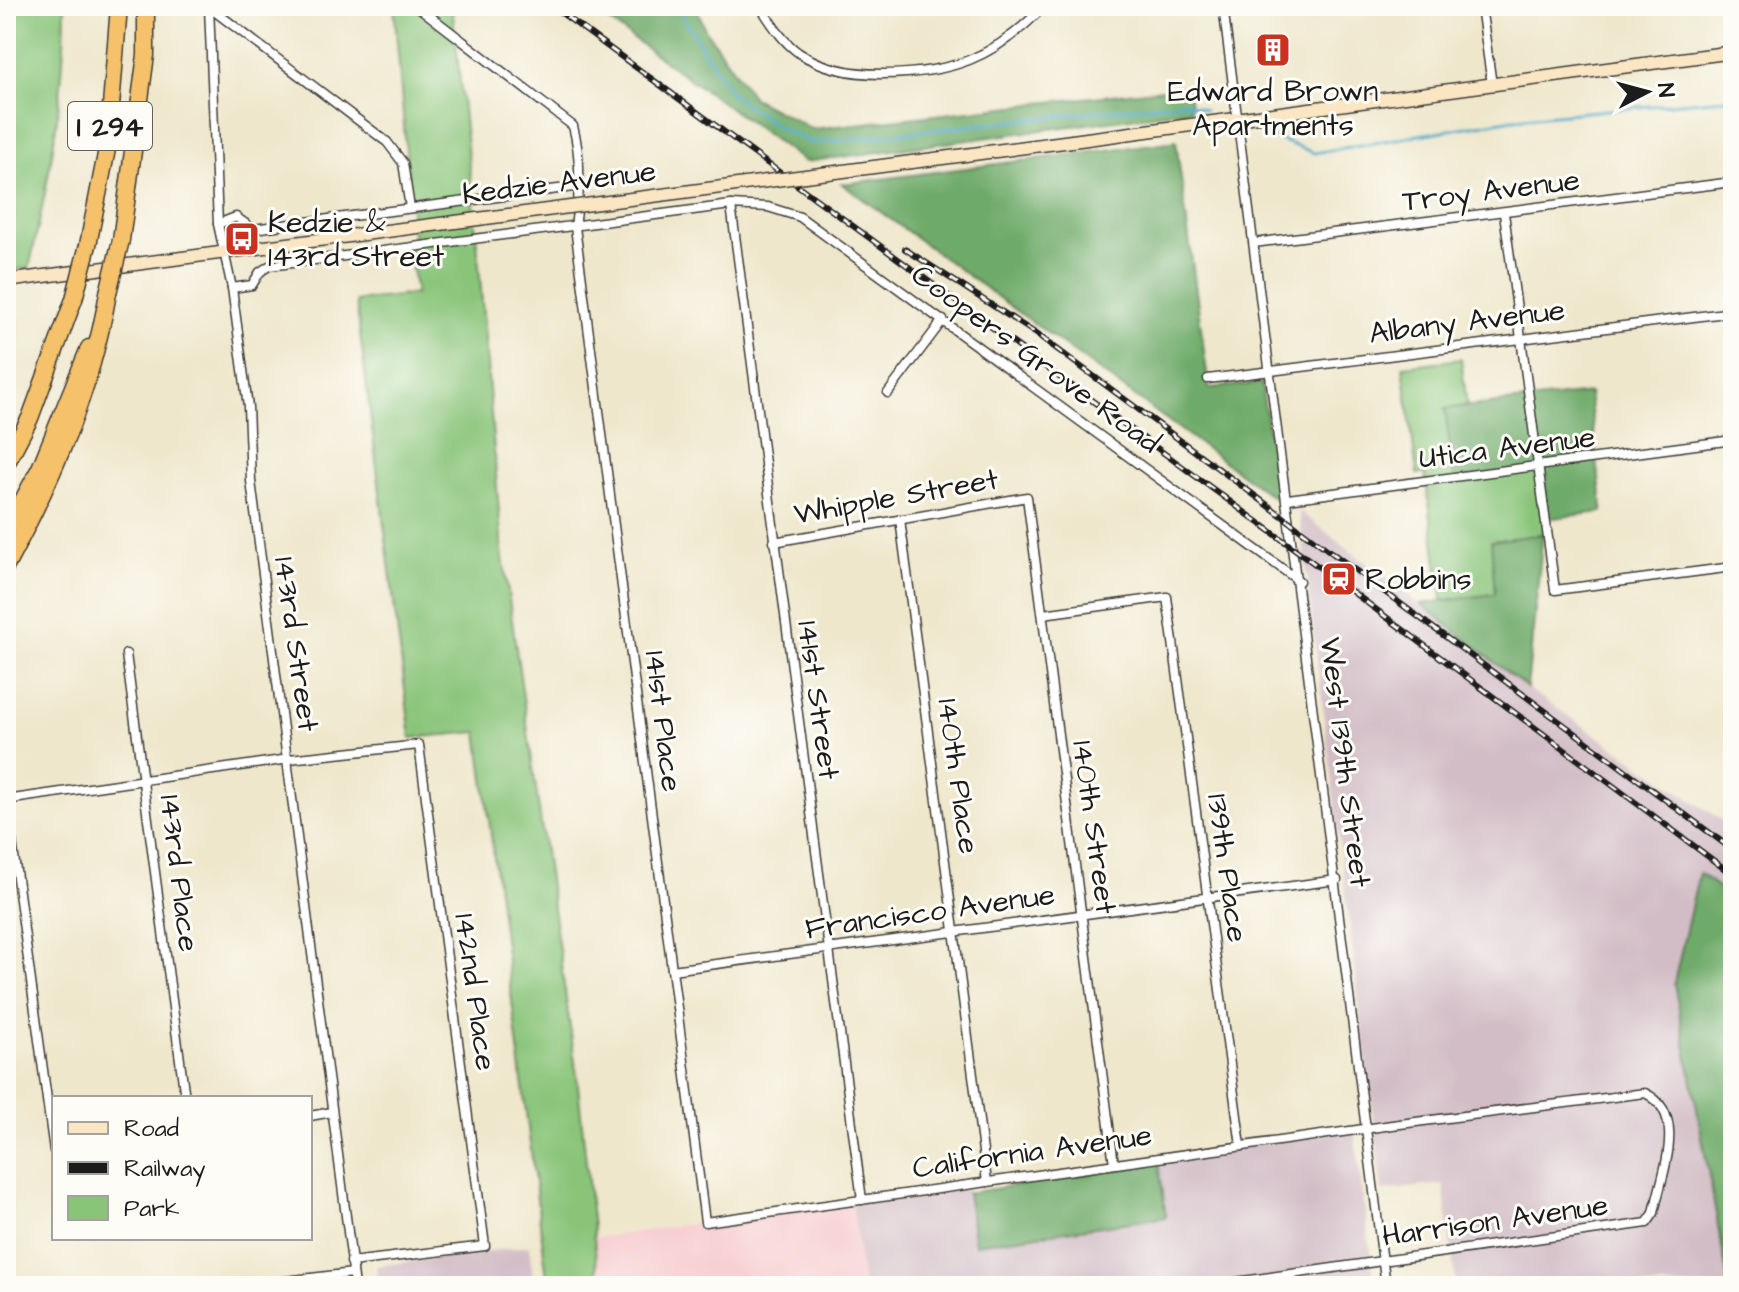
<svg xmlns="http://www.w3.org/2000/svg" width="1739" height="1292" viewBox="0 0 1739 1292" font-family="'Architects Daughter',sans-serif">
<style>
.built{fill:#f7cfd2}
.industrial{fill:#d2bdc6}
.green{fill:#89c479;stroke:#52704a;stroke-width:2}
.forest{fill:#6eaa69;stroke:#456342;stroke-width:2}
.lines{fill:none;stroke-linecap:round;stroke-linejoin:round}
.stream{stroke:#4aa7c8;stroke-width:3}
.minor-casing{stroke:#3c3a36;stroke-width:11}
.secondary-casing{stroke:#3c3a36;stroke-width:15}
.motorway-casing{stroke:#3c3a36;stroke-width:19}
.minor{stroke:#fff;stroke-width:8}
.secondary{stroke:#fbe6c4;stroke-width:12}
.motorway{stroke:#f5c16b;stroke-width:16}
.rail-casing{stroke:#1c1c1c;stroke-width:6}
.rail{stroke:#fdfcf7;stroke-width:3;stroke-dasharray:9;stroke-linecap:butt}
.secondary-bridge-casing{stroke:#3c3a36;stroke-width:15;stroke-linecap:butt}
.motorway-bridge-casing{stroke:#3c3a36;stroke-width:19;stroke-linecap:butt}
.secondary-bridge{stroke:#fbe6c4;stroke-width:12}
.motorway-bridge{stroke:#f5c16b;stroke-width:16}
.labels{text-anchor:middle;stroke-width:6;stroke-linejoin:round;paint-order:stroke}
.shield{fill:#fdfcf7;stroke:#605f5e;stroke-width:2}
.shield-label{font-size:28px;font-weight:bold;fill:#1c1c1c}
.poi-label{font-size:30px;fill:#1c1c1c;stroke:#fdfcf7;text-anchor:start}
.street-label{font-size:30px;fill:#1c1c1c;stroke:#fdfcf7}
</style>
<rect width="100%" height="100%" fill="#fdfcf7"/>
<filter id="ink" filterUnits="userSpaceOnUse"><feTurbulence type="fractalNoise" baseFrequency=".0125" numOctaves="2"/><feDisplacementMap in="SourceGraphic" scale="16" xChannelSelector="R" yChannelSelector="G"/><feConvolveMatrix kernelMatrix="1 2 1 2 8 2 1 2 1" color-interpolation-filters="sRGB"/></filter>
<filter id="wash" filterUnits="userSpaceOnUse"><feTurbulence type="fractalNoise" baseFrequency=".006" numOctaves="4" result="noise"/><feDisplacementMap in="SourceGraphic" scale="32" xChannelSelector="R" yChannelSelector="G"/><feGaussianBlur stdDeviation="1.8" result="paint"/><feColorMatrix in="noise" values="0 0 0 0 0 0 0 0 0 0 0 0 0 0 0 0 0 1.4 0 .05"/><feComposite in="paint" operator="in"/></filter>
<g filter="url(#wash)">
<rect width="100%" height="100%" fill="#efe7cc"/>
<!-- built -->
<path class="built" d="M 852,1201 L 863,1286 L 599,1286 L 593,1238 Z"/>
<!-- industrial -->
<g class="industrial">
<path d="M 1299,511 L 1527,688 L 1733,828 L 1733,898 L 1699,874 L 1674,983 L 1729,1286 L 1456,1286 L 1443,1184 L 1382,1191 Z"/>
<path d="M 1354,1130 L 1375,1286 L 863,1286 L 852,1201 L 965,1185 L 975,1243 L 1166,1217 L 1159,1158 Z"/>
<path d="M 529,1246 L 534,1286 L 379,1286 L 376,1266 Z"/>
</g>
<!-- green -->
<g class="green">
<path d="M 6,6 L 65,6 C 65,96 49,180 29,268 L 6,271 Z"/>
<path d="M 394,6 L 452,6 L 477,240 L 502,550 L 577,1076 L 599,1286 L 548,1286 L 478,732 L 411,738 L 356,301 L 416,294 L 409,250 L 414,248 Z"/>
<path d="M 1461,359 L 1467,405 L 1445,409 L 1538,468 L 1545,519 L 1543,534 L 1492,541 L 1495,594 L 1442,600 L 1425,474 L 1417,474 L 1403,366 Z"/>
</g>
<!-- forest -->
<g class="forest">
<path d="M 588,6 L 696,6 L 705,29 L 753,98 L 812,129 L 1189,86 L 1191,110 L 805,162 Z"/>
<path d="M 1176,141 L 1209,388 L 1261,383 L 1280,502 L 842,184 Z"/>
<path d="M 1589,393 L 1603,512 L 1545,519 L 1538,469 L 1454,479 L 1445,409 Z"/>
<path d="M 1543,534 L 1527,688 L 1421,604 L 1495,594 L 1491,541 Z"/>
<path d="M 1699,873 L 1733,898 L 1733,1286 L 1729,1286 L 1674,983 Z"/>
<path d="M 1159,1163 L 1166,1217 L 975,1244 L 967,1193 Z"/>
</g>
<g class="lines">
<!-- stream -->
<g class="stream">
<path d="M 676,6 L 732,95 L 783,130 L 813,143 L 1184,102 L 1205,110"/>
<path d="M 1258,131 L 1314,153 L 1513,119 L 1733,98"/>
</g>
</g>
</g>
<g filter="url(#ink)">
<g class="lines">
<defs>
<g id="minor">
<path d="M 417,6 L 573,126 C 582,161 580,191 575,227 L 705,1222 L 1392,1125 L 1645,1093 C 1689,1114 1661,1175 1654,1213 L 1647,1223 L 1208,1286"/>
<path d="M 760,6 C 771,23 782,41 799,53 C 824,69 852,74 881,74 C 951,74 995,58 1044,6"/>
<path d="M 1223,6 L 1386,1286"/>
<path d="M 1481,6 L 1492,85"/>
<path d="M 209,7 L 218,224 L 232,288 L 248,407 L 251,481 L 355,1286"/>
<path d="M 209,7 L 387,142 L 403,163 L 410,208"/>
<path d="M 731,205 L 862,1200"/>
<path d="M 1504,213 L 1555,590 L 1733,567"/>
<path d="M 218,224 L 236,217 L 253,229 L 581,186"/>
<path d="M 1254,243 L 1733,182"/>
<path d="M 232,288 L 252,285 L 260,272 L 269,266 L 731,205 L 768,207 L 800,217 L 1299,581"/>
<path d="M 1208,379 L 1733,312"/>
<path d="M 888,393 L 943,320"/>
<path d="M 1288,499 L 1733,440"/>
<path d="M 900,519 L 987,1182"/>
<path d="M 774,542 L 1027,497 L 1114,1164"/>
<path d="M 1043,614 L 1167,597 L 1241,1146"/>
<path d="M 126,654 L 185,1098"/>
<path d="M 6,797 L 54,1151"/>
<path d="M 6,800 L 289,759 L 419,745 L 485,1246 L 351,1262"/>
<path d="M 672,970 L 1337,880"/>
<path d="M 310,1116 L 332,1112"/>
<path d="M 244,1286 L 353,1273"/>
</g>
<g id="secondary">
<path d="M 1072,141 L 1733,52"/>
<path d="M 6,281 L 478,219"/>
</g>
<g id="motorway">
<path d="M 121,240 L 146,55 L 146,6"/>
<path d="M 88,245 L 108,144 L 119,6"/>
<path d="M 6,464 L 30,418 L 74,299"/>
<path d="M 6,532 L 40,468 L 89,348"/>
<path d="M 6,566 C 53,478 91,392 108,293"/>
</g>
</defs>
<!-- minor casing -->
<use href="#minor" class="minor-casing"/>
<!-- secondary casing -->
<use href="#secondary" class="secondary-casing"/>
<!-- motorway casing -->
<use href="#motorway" class="motorway-casing"/>
<!-- minor -->
<use href="#minor" class="minor"/>
<!-- secondary -->
<use href="#secondary" class="secondary"/>
<!-- motorway -->
<use href="#motorway" class="motorway"/>
<defs>
<g id="rail">
<path d="M 552,6 L 1280,538 L 1733,875"/>
<path d="M 905,249 L 1038,335 L 1733,850"/>
</g>
</defs>
<!-- rail casing -->
<use href="#rail" class="rail-casing"/>
<!-- rail -->
<use href="#rail" class="rail"/>
<defs>
<path id="secondary-bridge" d="M 478,219 L 1072,141"/>
<g id="motorway-bridge">
<path d="M 108,293 L 121,240"/>
<path d="M 74,299 L 88,245"/>
</g>
</defs>
<!-- secondary-bridge casing -->
<use href="#secondary-bridge" class="secondary-bridge-casing"/>
<!-- motorway-bridge casing -->
<use href="#motorway-bridge" class="motorway-bridge-casing"/>
<!-- secondary-bridge -->
<use href="#secondary-bridge" class="secondary-bridge"/>
<!-- motorway-bridge -->
<use href="#motorway-bridge" class="motorway-bridge"/>
</g>
</g>
<!-- icons -->
<defs>
<symbol id="building-square" viewBox="-11 -11 22 22"><rect x="-9" y="-9" width="18" height="18" rx="4" fill="#c8321e" stroke="#fdfcf7"/><path d="M-4-6H4V6H1V3H-1V6H-4ZM-2.5-4.3h1.7v1.8h-1.7ZM.8-4.3h1.7v1.8H.8ZM-2.5-1h1.7V.8h-1.7ZM.8-1h1.7V.8H.8Z" fill="#fff"/></symbol>
<symbol id="bus-square" viewBox="-11 -11 22 22"><rect x="-9" y="-9" width="18" height="18" rx="4" fill="#c8321e" stroke="#fdfcf7"/><path d="M-5-6H5V4H4V6H2V4H-2V6H-4V4H-5ZM-3.5-4V0h7V-4ZM-3.5 1.2v1.5H-2V1.2ZM2 1.2v1.5H3.5V1.2Z" fill="#fff"/></symbol>
<symbol id="station-square" viewBox="-11 -11 22 22"><rect x="-9" y="-9" width="18" height="18" rx="4" fill="#c8321e" stroke="#fdfcf7"/><path d="M-3-6H3Q5-6 5-4V2Q5 4 3 4L4.5 6H3L1.5 4h-3L-3 6H-4.5L-3 4Q-5 4-5 2V-4Q-5-6-3-6ZM-3.5-4v3h7v-3ZM-3.5 1v1.5H-2V1ZM2 1v1.5H3.5V1Z" fill="#fff"/></symbol>
</defs>
<g fill-rule="evenodd">
<use href="#building-square" x="1253" y="30" width="40" height="40"/>
<use href="#bus-square" x="222" y="219" width="40" height="40"/>
<use href="#station-square" x="1319" y="559" width="40" height="40"/>
</g>
<g class="labels">
<!-- shield labels -->
<rect class="shield" x="68" y="102" width="84" height="48" rx="6"/>
<g class="shield-label">
<text x="110" y="136">I 294</text>
</g>
<!-- poi labels -->
<g class="poi-label">
<text x="1273" y="101" text-anchor="middle">Edward Brown<tspan x="1273" dy="34">Apartments</tspan></text>
<text x="268" y="232">Kedzie &amp;<tspan x="268" dy="34">143rd Street</tspan></text>
<text x="1365" y="589">Robbins</text>
</g>
<!-- street labels -->
<g class="street-label">
<text transform="translate(559 182) rotate(-7)" y="10">Kedzie Avenue</text>
<text transform="translate(1491 190) rotate(-7)" y="10">Troy Avenue</text>
<text transform="translate(1467 321) rotate(-7)" y="10">Albany Avenue</text>
<text transform="translate(1036 358) rotate(36)" y="10">Coopers Grove Road</text>
<text transform="translate(1507 447) rotate(-7)" y="10">Utica Avenue</text>
<text transform="translate(896 496) rotate(-10)" y="10">Whipple Street</text>
<text transform="translate(297 644) rotate(82)" y="10">143rd Street</text>
<text transform="translate(819 700) rotate(82)" y="10">141st Street</text>
<text transform="translate(664 721) rotate(83)" y="10">141st Place</text>
<text transform="translate(1346 762) rotate(83)" y="10">West 139th Street</text>
<text transform="translate(959 776) rotate(82)" y="10">140th Place</text>
<text transform="translate(1095 827) rotate(82)" y="10">140th Street</text>
<text transform="translate(1228 868) rotate(82)" y="10">139th Place</text>
<text transform="translate(180 873) rotate(83)" y="10">143rd Place</text>
<text transform="translate(930 911) rotate(-8)" y="10">Francisco Avenue</text>
<text transform="translate(476 992) rotate(82)" y="10">142nd Place</text>
<text transform="translate(1032 1151) rotate(-8)" y="10">California Avenue</text>
<text transform="translate(1495 1220) rotate(-8)" y="10">Harrison Avenue</text>
</g>
</g>
<!-- margin -->
<rect width="1739" height="1292" fill="none" stroke="#fdfcf7" stroke-width="32"/>
<!-- legend -->
<rect x="52" y="1096" width="260" height="144" fill="#fdfcf7" stroke="#a3a29f" stroke-width="2"/>
<rect x="68" y="1122" width="40" height="12" fill="#fbe6c4" stroke="#a3a29f" stroke-width="2"/>
<text x="124" y="1136" font-size="24" fill="#1c1c1c">Road</text>
<rect x="68" y="1162" width="40" height="12" fill="#1c1c1c" stroke="#a3a29f" stroke-width="2"/>
<text x="124" y="1176" font-size="24" fill="#1c1c1c">Railway</text>
<rect x="68" y="1196" width="40" height="24" fill="#89c479" stroke="#a3a29f" stroke-width="2"/>
<text x="124" y="1216" font-size="24" fill="#1c1c1c">Park</text>
<!-- north arrow -->
<g transform="translate(1647 92) rotate(84)" stroke="#fdfcf7" stroke-width="6" paint-order="stroke">
<path d="M0-6L14 30L0 20L-14 30Z" fill="#1c1c1c"/>
<text y="-12" font-size="22" font-weight="bold" text-anchor="middle" fill="#1c1c1c">N</text>
</g>
</svg>
